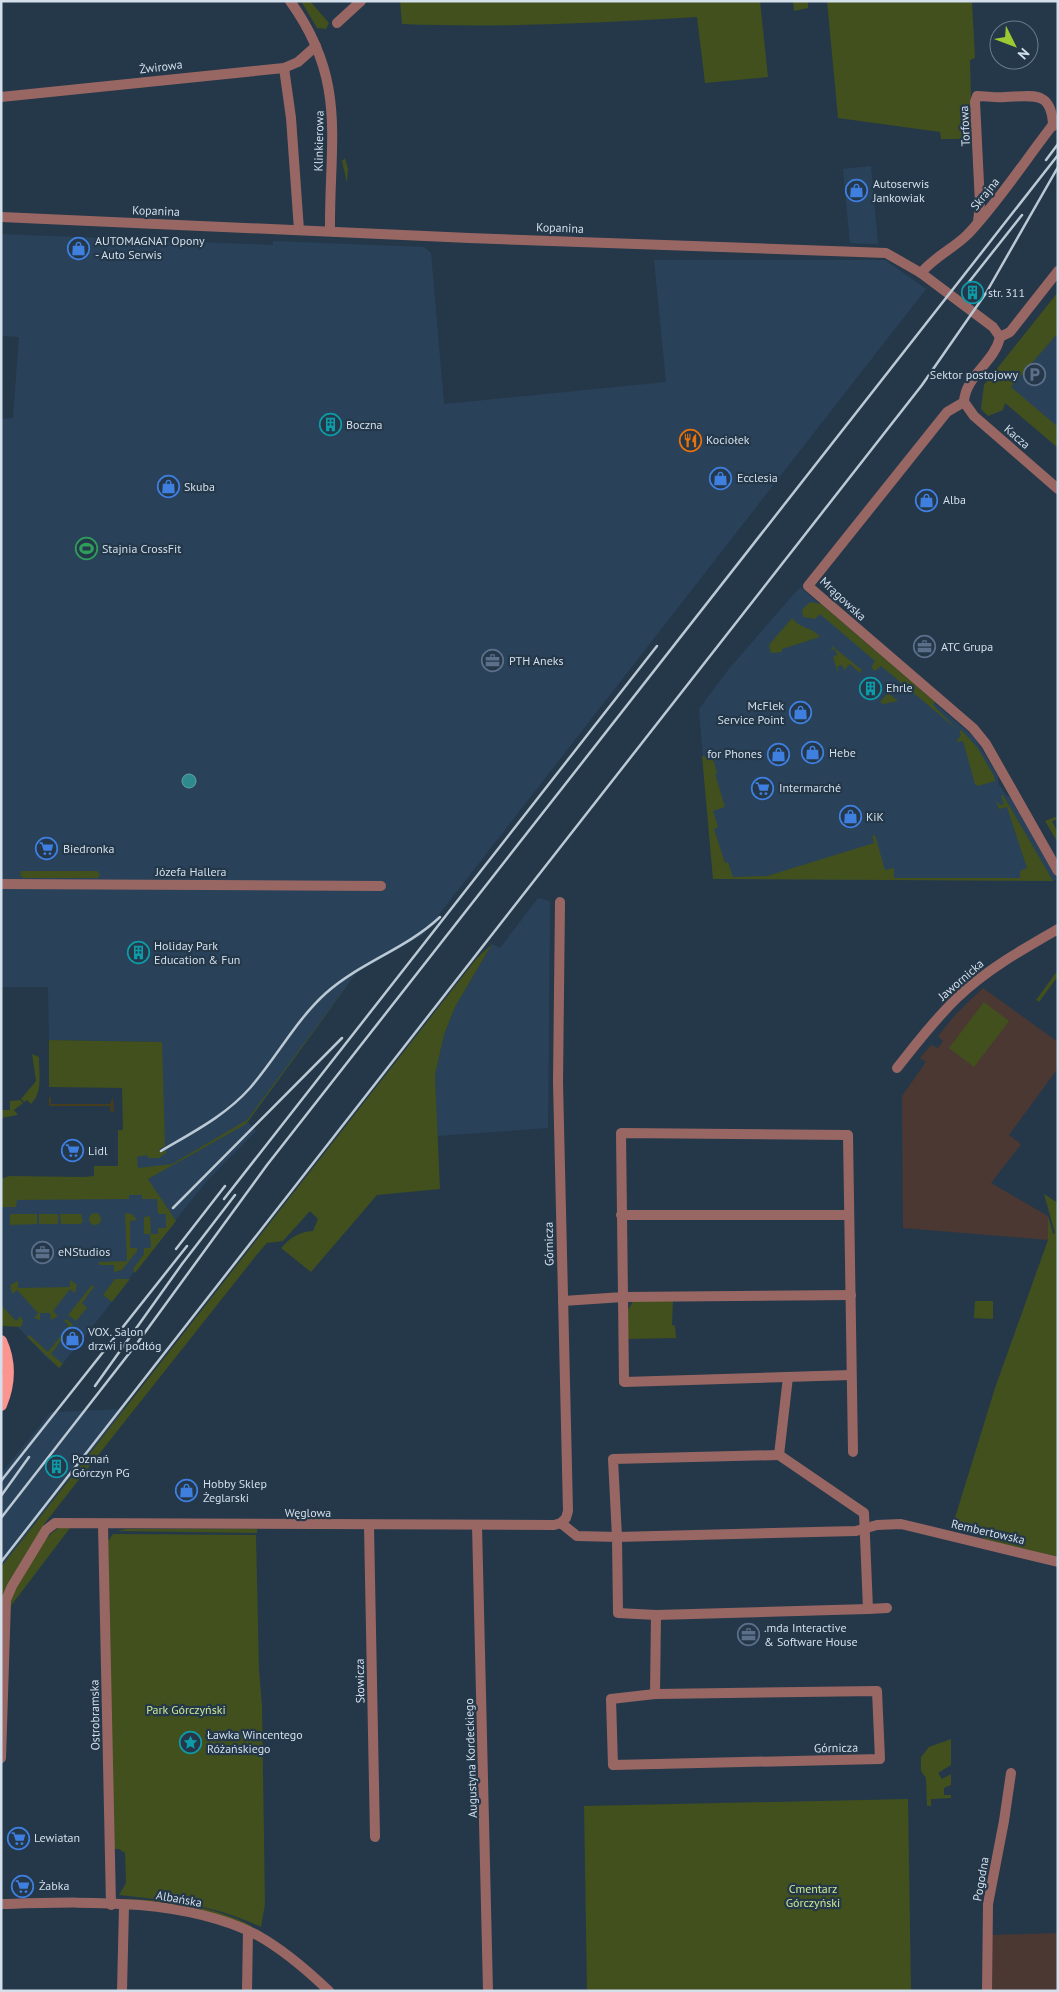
<svg xmlns="http://www.w3.org/2000/svg" width="1059" height="1992" viewBox="0 0 1059 1992" font-family="'PT Sans',sans-serif">
<style>
.built{fill:#29425a}
.education{fill:#4c3832}
.green{fill:#41501c}
.sand{fill:#463d1d}
.water{fill:#2f8a8d;stroke:#60a4a9}
.lines{fill:none;stroke-linecap:round;stroke-linejoin:round}
.minor{stroke:#996763;stroke-width:10}
.major{stroke:#fa958f;stroke-width:12}
.rail{stroke:#bbc9d5;stroke-width:2.5}
.labels{text-anchor:middle;stroke-width:4.5;stroke-linejoin:round;paint-order:stroke}
.street-label{font-size:12px;fill:#d3dfeb;stroke:#24384a}
.poi-label{font-size:12px;fill:#d3dfeb;stroke:#24384a;text-anchor:start}
.park-label{font-size:12px;fill:#cce791;stroke:#24384a}
</style>
<rect width="100%" height="100%" fill="#24384a"/>
<!-- built -->
<g class="built">
<path d="M 871,166 L 878,244 L 850,243 L 843,169 Z"/>
<path d="M 1,234 L 273,245 L 273,241 L 424,247 L 431,253 L 444,404 L 666,382 L 654,260 L 885,260 L 926,289 L 423,935 L 356,973 L 248,1122 L 256,1131 L 206,1182 L 111,1301 L 112,1302 L 59,1368 L 47,1358 L 1,1309 L 1,1180 L 126,1179 L 162,1042 L 49,1040 L 48,987 L 1,987 L 1,419 L 13,418 L 19,337 L 1,336 Z"/>
<path d="M 1058,331 L 1058,444 L 1001,395 Z"/>
<path d="M 800,587 L 974,737 L 998,776 L 998,783 L 1006,795 L 1011,798 L 1057,879 L 1052,881 L 713,879 L 699,709 L 728,670 Z"/>
<path d="M 538,898 L 550,901 L 548,1128 L 437,1136 L 435,1075 L 444,1035 L 455,1007 L 492,944 L 500,948 Z"/>
<path d="M 125,1409 L 64,1485 L 1,1567 L 1,1474 L 51,1412 Z"/>
</g>
<!-- education -->
<g class="education">
<path d="M 983,988 L 1058,1042 L 1058,1068 L 1009,1135 L 1021,1144 L 991,1183 L 1048,1216 L 1049,1240 L 903,1228 L 902,1096 L 926,1062 L 920,1058 L 931,1045 L 938,1048 L 943,1041 L 938,1036 L 955,1015 Z"/>
<path d="M 1058,1933 L 1058,1991 L 991,1991 L 989,1935 Z"/>
</g>
<!-- green -->
<g class="green">
<path d="M 301,1 L 310,1 L 329,23 L 326,29 L 317,28 Z"/>
<path d="M 400,1 L 760,1 L 768,77 L 705,83 L 697,17 C 598,23 501,28 402,24 Z"/>
<path d="M 793,1 L 808,1 L 808,8 L 794,11 Z"/>
<path d="M 827,1 L 972,1 L 975,58 L 970,60 L 972,139 L 941,139 L 940,132 L 838,118 Z"/>
<path d="M 345,158 L 348,169 L 347,183 L 342,161 Z"/>
<path d="M 1058,292 L 1058,333 L 1011,387 L 1058,427 L 1058,448 L 1005,403 L 1003,410 L 988,416 L 981,409 L 984,385 Z"/>
<path d="M 810,602 L 821,604 L 935,702 L 933,705 L 958,730 L 881,666 L 875,671 L 871,667 L 875,661 L 820,614 L 815,619 L 803,617 L 802,610 Z"/>
<path d="M 792,618 C 800,629 813,627 820,637 L 782,649 L 782,652 L 771,653 L 769,645 Z"/>
<path d="M 832,646 L 862,670 L 860,673 L 850,664 L 844,670 L 842,665 L 838,666 L 838,673 L 833,657 L 837,655 L 835,649 L 831,650 Z"/>
<path d="M 888,693 L 898,701 L 883,704 L 880,702 Z"/>
<path d="M 961,730 L 977,747 L 994,776 L 995,781 L 978,786 L 975,784 L 963,741 L 956,742 L 961,735 L 959,733 Z"/>
<path d="M 702,756 L 713,759 L 717,773 L 715,774 L 725,807 L 713,811 L 718,827 L 714,829 L 725,863 L 728,862 L 733,877 L 767,876 L 874,843 L 872,836 L 875,835 L 885,870 L 894,868 L 894,878 L 1020,878 L 1020,871 L 1027,868 L 1007,807 L 999,809 L 996,800 L 1000,805 L 1004,804 L 1001,796 L 1003,795 L 1053,881 L 713,879 Z"/>
<path d="M 1055,817 L 1058,819 L 1052,821 L 1058,833 L 1058,843 L 1045,821 Z"/>
<path d="M 21,871 L 97,871 L 100,874 L 98,878 L 23,878 L 20,875 Z"/>
<path d="M 492,944 L 455,1007 L 444,1035 L 435,1075 L 440,1189 L 377,1195 L 311,1272 L 281,1248 C 290,1238 298,1232 313,1231 L 318,1219 L 310,1211 L 283,1241 L 267,1243 L 259,1252 L 88,1468 L 45,1523 L 7,1585 L 1,1605 L 1,1567 L 477,958 Z"/>
<path d="M 1058,970 L 1058,976 L 1039,1002 L 1036,1000 Z"/>
<path d="M 358,971 L 246,1124 L 148,1179 L 176,1221 L 135,1273 L 133,1269 L 144,1254 L 144,1248 L 151,1248 L 150,1234 L 144,1234 L 144,1217 L 150,1216 L 151,1234 L 158,1234 L 158,1228 L 166,1228 L 166,1214 L 158,1214 L 157,1199 L 142,1199 L 142,1195 L 129,1195 L 129,1199 L 17,1200 L 16,1207 L 1,1207 L 1,1179 L 9,1176 L 84,1177 L 94,1176 L 94,1166 L 118,1166 L 118,1130 L 89,1131 L 123,1130 L 122,1088 L 49,1087 L 49,1040 L 162,1042 L 165,1146 L 159,1149 L 161,1153 L 166,1150 L 166,1153 L 159,1158 L 148,1158 L 147,1155 L 137,1157 L 138,1168 L 172,1164 L 247,1120 Z"/>
<path d="M 984,1002 L 1009,1021 L 974,1067 L 949,1048 Z"/>
<path d="M 32,1054 L 39,1057 C 39,1073 43,1093 31,1104 L 27,1100 L 24,1102 L 21,1099 L 36,1081 Z"/>
<path d="M 20,1100 L 23,1103 L 14,1110 L 18,1115 L 1,1118 L 1,1110 L 10,1110 L 10,1101 Z"/>
<path d="M 1044,1194 L 1058,1203 L 1058,1557 L 987,1540 L 954,1521 L 995,1388 L 1048,1240 L 1048,1216 L 1053,1234 L 1055,1233 Z"/>
<path d="M 125,1213 L 132,1214 L 137,1220 L 130,1221 L 130,1248 L 137,1248 L 137,1251 L 122,1270 L 114,1272 L 114,1265 L 99,1265 L 99,1262 L 127,1261 Z"/>
<circle cx="95" cy="1219" r="6"/>
<path d="M 10,1214 L 37,1214 L 37,1224 L 10,1225 Z"/>
<rect x="39" y="1214" width="19" height="10"/>
<path d="M 60,1214 L 81,1214 L 83,1222 L 80,1224 L 61,1224 Z"/>
<path d="M 115,1279 L 130,1279 L 112,1302 L 103,1295 Z"/>
<path d="M 70,1280 L 77,1285 L 75,1293 L 70,1289 L 53,1311 L 58,1316 L 51,1320 L 50,1313 L 40,1313 L 40,1320 L 34,1318 L 38,1313 L 17,1290 L 12,1294 L 10,1285 L 18,1281 L 18,1288 L 70,1287 Z"/>
<path d="M 92,1285 L 94,1287 L 82,1303 L 87,1308 L 76,1321 L 68,1315 Z"/>
<path d="M 634,1300 L 673,1300 L 672,1325 L 675,1326 L 676,1338 L 628,1339 L 627,1311 Z"/>
<path d="M 975,1301 L 993,1301 L 993,1319 L 974,1318 Z"/>
<path d="M 1,1305 L 16,1321 L 21,1316 L 23,1322 L 21,1327 L 2,1326 Z"/>
<path d="M 66,1319 L 73,1324 L 51,1354 L 63,1364 L 59,1368 L 27,1337 L 29,1335 L 48,1352 L 69,1325 L 64,1321 Z"/>
<path d="M 60,1528 L 70,1528 L 10,1607 C 11,1591 44,1532 60,1528 Z"/>
<path d="M 126,1529 L 257,1529 L 257,1533 L 117,1531 Z"/>
<path d="M 113,1534 L 256,1535 L 259,1670 L 262,1706 L 265,1904 L 261,1927 C 213,1904 171,1901 119,1895 L 126,1883 L 125,1853 L 119,1849 L 114,1849 L 108,1541 Z"/>
<path d="M 951,1739 L 951,1765 L 938,1773 L 942,1779 L 951,1774 L 951,1785 L 944,1788 L 944,1795 L 951,1795 L 951,1798 L 931,1799 L 931,1806 L 927,1806 L 926,1778 L 921,1771 L 921,1757 L 929,1747 Z"/>
<path d="M 908,1799 L 911,1991 L 587,1991 L 584,1806 Z"/>
<path d="M 118,1899 C 163,1899 212,1905 252,1926 L 251,1928 Z"/>
</g>
<!-- sand -->
<path class="sand" d="M 49,1097 L 51,1097 L 51,1104 L 110,1104 L 113,1097 L 114,1112 L 111,1113 L 110,1106 L 49,1106 Z"/>
<!-- water -->
<circle class="water" cx="189" cy="781" r="7"/>
<g class="lines">
<!-- minor -->
<g class="minor">
<path d="M 290,1 C 348,81 329,141 330,231"/>
<path d="M 337,23 L 361,1"/>
<path d="M 284,68 L 291,118 L 299,230"/>
<path d="M 1,97 L 284,68 L 298,62 L 316,46"/>
<path d="M 1,217 L 469,238 L 886,253 L 921,273 L 993,327 L 1000,337"/>
<path d="M 978,222 L 980,204 L 975,102 L 977,96 C 986,96 996,98 1005,97 C 1033,96 1052,90 1053,126"/>
<path d="M 921,273 C 934,257 953,249 968,234 C 1000,200 1026,159 1055,122"/>
<path d="M 1000,337 C 995,362 965,376 964,402 L 974,416 L 1058,489"/>
<path d="M 1000,337 L 1010,332 L 1058,271"/>
<path d="M 964,402 L 947,412 L 808,586 L 973,728 L 986,744 L 1058,871"/>
<path d="M 1,884 L 381,886"/>
<path d="M 560,902 L 558,1082 L 568,1511 L 566,1518 L 561,1523"/>
<path d="M 897,1068 C 916,1044 934,1020 957,998 C 986,970 1023,949 1058,929"/>
<path d="M 621,1215 L 848,1215"/>
<path d="M 851,1295 L 623,1297 L 624,1382 L 851,1375"/>
<path d="M 563,1301 L 623,1297 L 621,1133 L 848,1135 L 853,1452"/>
<path d="M 779,1455 L 613,1459 L 617,1537 L 856,1531 L 877,1525 L 901,1524 L 1058,1562"/>
<path d="M 779,1455 L 788,1377"/>
<path d="M 561,1523 L 577,1536 L 617,1537 L 618,1613 L 656,1615 L 868,1609 L 864,1513 L 779,1455"/>
<path d="M 103,1525 L 111,1905"/>
<path d="M 477,1525 L 488,1991"/>
<path d="M 369,1526 L 375,1837"/>
<path d="M 868,1609 L 887,1608"/>
<path d="M 877,1691 L 880,1759 L 613,1765 L 611,1699 L 655,1694 Z"/>
<path d="M 655,1694 L 656,1615"/>
<path d="M 1,1758 L 6,1600 L 12,1586 L 46,1530 L 55,1523 L 554,1525 L 561,1523"/>
<path d="M 1,1904 C 83,1902 183,1897 257,1935 C 284,1950 307,1970 329,1991"/>
<path d="M 122,1991 L 124,1906"/>
<path d="M 247,1991 L 248,1931"/>
<path d="M 987,1991 L 988,1904 L 1004,1821 L 1011,1773"/>
</g>
<!-- major -->
<path class="major" d="M 1,1341 C 11,1363 10,1383 1,1405"/>
<!-- rail -->
<g class="rail">
<path d="M 1046,160 L 1058,144"/>
<path d="M 965,287 L 1022,215"/>
<path d="M 161,1151 C 193,1132 225,1116 250,1088 C 277,1057 296,1020 326,993 C 361,962 406,949 440,917"/>
<path d="M 224,1199 L 657,646"/>
<path d="M 173,1208 L 342,1038"/>
<path d="M 176,1249 L 225,1186"/>
<path d="M 95,1386 L 182,1264 L 235,1195"/>
<path d="M 1,1481 L 187,1246"/>
<path d="M 1,1496 L 29,1457"/>
<path d="M 1,1518 L 138,1342 L 267,1165 L 1058,155"/>
<path d="M 1,1562 L 922,385 L 986,293 L 1058,167"/>
</g>
</g>
<!-- icons -->
<defs>
<symbol id="shop-ring" viewBox="-11 -11 22 22"><circle r="9.5" fill="#24384a" stroke="#3f7fe0" stroke-width="1.5"/><path d="M-5-2.5h2.3a2.7 3.5 0 0 1 5.4 0H5L5.5 6h-11ZM-1.5-2.5h3a1.5 2.3 0 0 0-3 0Z" fill="#3f7fe0"/></symbol>
<symbol id="building-ring" viewBox="-11 -11 22 22"><circle r="9.5" fill="#24384a" stroke="#0f9aa8" stroke-width="1.5"/><path d="M-4-6H4V6H1V3H-1V6H-4ZM-2.5-4.3h1.7v1.8h-1.7ZM.8-4.3h1.7v1.8H.8ZM-2.5-1h1.7V.8h-1.7ZM.8-1h1.7V.8H.8Z" fill="#0f9aa8"/></symbol>
<symbol id="parking-ring" viewBox="-11 -11 22 22"><circle r="9.5" fill="#24384a" stroke="#5c6f8a" stroke-width="1.5"/><path d="M-3.5-5.5H1a3.5 3.5 0 0 1 0 7H-1V5.5H-3.5ZM-1-3.4V-.6H.8a1.4 1.4 0 0 0 0-2.8Z" fill="#5c6f8a"/></symbol>
<symbol id="restaurant-ring" viewBox="-11 -11 22 22"><circle r="9.5" fill="#24384a" stroke="#e8710a" stroke-width="1.5"/><path d="M-5-6h1v4h1v-4h1v4h1v-4h1v5L-1.5 .5V6h-2V.5L-5-1ZM5-6V6H3V1.5H1.5Q1.5-4 5-6Z" fill="#e8710a"/></symbol>
<symbol id="stadium-ring" viewBox="-11 -11 22 22"><circle r="9.5" fill="#24384a" stroke="#2e9e5b" stroke-width="1.5"/><path d="M0-5a6.5 5 0 1 0 0 10a6.5 5 0 1 0 0-10ZM-3.5-1.8h7v3.6h-7Z" fill="#2e9e5b"/></symbol>
<symbol id="office-ring" viewBox="-11 -11 22 22"><circle r="9.5" fill="#24384a" stroke="#5c6f8a" stroke-width="1.5"/><path d="M-6-3h4V-5.5h4V-3h4V5H-6ZM-1-4.5V-3h2v-1.5ZM-6 0V1H6V0Z" fill="#5c6f8a"/></symbol>
<symbol id="supermarket-ring" viewBox="-11 -11 22 22"><circle r="9.5" fill="#24384a" stroke="#3f7fe0" stroke-width="1.5"/><path d="M-6-5.5h2.5l.6 2H6L4.5 2H-2.5L-4.4-4H-6ZM-1.5 3.2a1.3 1.3 0 1 0 .1 0ZM3 3.2a1.3 1.3 0 1 0 .1 0Z" fill="#3f7fe0"/></symbol>
<symbol id="sight-ring" viewBox="-11 -11 22 22"><circle r="9.5" fill="#24384a" stroke="#0f9aa8" stroke-width="1.5"/><path d="M0-6L1.8-2.2L6-1.7L2.9 1.2L3.7 5.4L0 3.3L-3.7 5.4L-2.9 1.2L-6-1.7L-1.8-2.2Z" fill="#0f9aa8"/></symbol>
</defs>
<g fill-rule="evenodd">
<use href="#shop-ring" x="844" y="178" width="25" height="25"/>
<use href="#shop-ring" x="66" y="236" width="25" height="25"/>
<use href="#building-ring" x="960" y="280" width="25" height="25"/>
<use href="#parking-ring" x="1022" y="362" width="25" height="25"/>
<use href="#building-ring" x="318" y="412" width="25" height="25"/>
<use href="#restaurant-ring" x="678" y="428" width="25" height="25"/>
<use href="#shop-ring" x="708" y="466" width="25" height="25"/>
<use href="#shop-ring" x="156" y="474" width="25" height="25"/>
<use href="#shop-ring" x="914" y="488" width="25" height="25"/>
<use href="#stadium-ring" x="74" y="536" width="25" height="25"/>
<use href="#office-ring" x="912" y="634" width="25" height="25"/>
<use href="#office-ring" x="480" y="648" width="25" height="25"/>
<use href="#building-ring" x="858" y="676" width="25" height="25"/>
<use href="#shop-ring" x="788" y="700" width="25" height="25"/>
<use href="#shop-ring" x="800" y="740" width="25" height="25"/>
<use href="#shop-ring" x="766" y="742" width="25" height="25"/>
<use href="#supermarket-ring" x="750" y="776" width="25" height="25"/>
<use href="#shop-ring" x="838" y="804" width="25" height="25"/>
<use href="#supermarket-ring" x="34" y="836" width="25" height="25"/>
<use href="#building-ring" x="126" y="940" width="25" height="25"/>
<use href="#supermarket-ring" x="60" y="1138" width="25" height="25"/>
<use href="#office-ring" x="30" y="1240" width="25" height="25"/>
<use href="#shop-ring" x="60" y="1326" width="25" height="25"/>
<use href="#building-ring" x="44" y="1454" width="25" height="25"/>
<use href="#shop-ring" x="174" y="1478" width="25" height="25"/>
<use href="#office-ring" x="736" y="1622" width="25" height="25"/>
<use href="#sight-ring" x="178" y="1730" width="25" height="25"/>
<use href="#supermarket-ring" x="6" y="1826" width="25" height="25"/>
<use href="#supermarket-ring" x="10" y="1874" width="25" height="25"/>
</g>
<g class="labels">
<!-- street labels -->
<g class="street-label">
<text transform="translate(161 67) rotate(-7)" y="4">Żwirowa</text>
<text transform="translate(965 126) rotate(-93)" y="4">Torfowa</text>
<text transform="translate(319 141) rotate(-89)" y="4">Klinkierowa</text>
<text transform="translate(985 194) rotate(-51)" y="4">Skrajna</text>
<text transform="translate(156 211) rotate(2)" y="4">Kopanina</text>
<text transform="translate(560 228) rotate(2)" y="4">Kopanina</text>
<text transform="translate(1017 437) rotate(41)" y="4">Kacza</text>
<text transform="translate(843 599) rotate(43)" y="4">Mrągowska</text>
<text x="191" y="876">Józefa Hallera</text>
<text transform="translate(961 980) rotate(-41)" y="4">Jawornicka</text>
<text transform="translate(549 1244) rotate(-91)" y="4">Górnicza</text>
<text x="308" y="1517">Węglowa</text>
<text transform="translate(988 1532) rotate(13)" y="4">Rembertowska</text>
<text transform="translate(360 1681) rotate(-91)" y="4">Słowicza</text>
<text transform="translate(95 1715) rotate(-91)" y="4">Ostrobramska</text>
<text transform="translate(836 1748) rotate(-1)" y="4">Górnicza</text>
<text transform="translate(471 1758) rotate(-92)" y="4">Augustyna Kordeckiego</text>
<text transform="translate(981 1879) rotate(-80)" y="4">Pogodna</text>
<text transform="translate(179 1899) rotate(10)" y="4">Albańska</text>
</g>
<!-- poi labels -->
<g class="poi-label">
<text x="873" y="188">Autoserwis<tspan x="873" dy="14">Jankowiak</tspan></text>
<text x="95" y="245">AUTOMAGNAT Opony<tspan x="95" dy="14">- Auto Serwis</tspan></text>
<text x="988" y="297">str. 311</text>
<text x="1018" y="379" text-anchor="end">Sektor postojowy</text>
<text x="346" y="429">Boczna</text>
<text x="706" y="444">Kociołek</text>
<text x="737" y="482">Ecclesia</text>
<text x="184" y="491">Skuba</text>
<text x="943" y="504">Alba</text>
<text x="102" y="553">Stajnia CrossFit</text>
<text x="941" y="651">ATC Grupa</text>
<text x="509" y="665">PTH Aneks</text>
<text x="886" y="692">Ehrle</text>
<text x="784" y="710" text-anchor="end">McFlek<tspan x="784" dy="14">Service Point</tspan></text>
<text x="829" y="757">Hebe</text>
<text x="762" y="758" text-anchor="end">for Phones</text>
<text x="779" y="792">Intermarché</text>
<text x="866" y="821">KiK</text>
<text x="63" y="853">Biedronka</text>
<text x="154" y="950">Holiday Park<tspan x="154" dy="14">Education &amp; Fun</tspan></text>
<text x="88" y="1155">Lidl</text>
<text x="58" y="1256">eNStudios</text>
<text x="88" y="1336">VOX. Salon<tspan x="88" dy="14">drzwi i podłóg</tspan></text>
<text x="72" y="1463">Poznań<tspan x="72" dy="14">Górczyn PG</tspan></text>
<text x="203" y="1488">Hobby Sklep<tspan x="203" dy="14">Żeglarski</tspan></text>
<text x="764" y="1632">.mda Interactive<tspan x="764" dy="14">&amp; Software House</tspan></text>
<text x="207" y="1739">Ławka Wincentego<tspan x="207" dy="14">Różańskiego</tspan></text>
<text x="34" y="1842">Lewiatan</text>
<text x="39" y="1890">Żabka</text>
</g>
<!-- park labels -->
<g class="park-label">
<text x="186" y="1714">Park Górczyński</text>
<text x="813" y="1893">Cmentarz<tspan x="813" dy="14">Górczyński</tspan></text>
</g>
</g>
<!-- border -->
<rect width="1059" height="1992" fill="none" stroke="#d3dfeb" stroke-width="5"/>
<!-- north arrow -->
<g transform="translate(1014 45) rotate(132)"><circle r="24" fill="#24384a" stroke="#6a7b8a"/>
<path d="M0-4L9 19L0 12L-9 19Z" fill="#9bcb33"/>
<text y="-8" font-size="14" font-weight="bold" text-anchor="middle" fill="#d3dfeb">N</text>
</g>
</svg>
